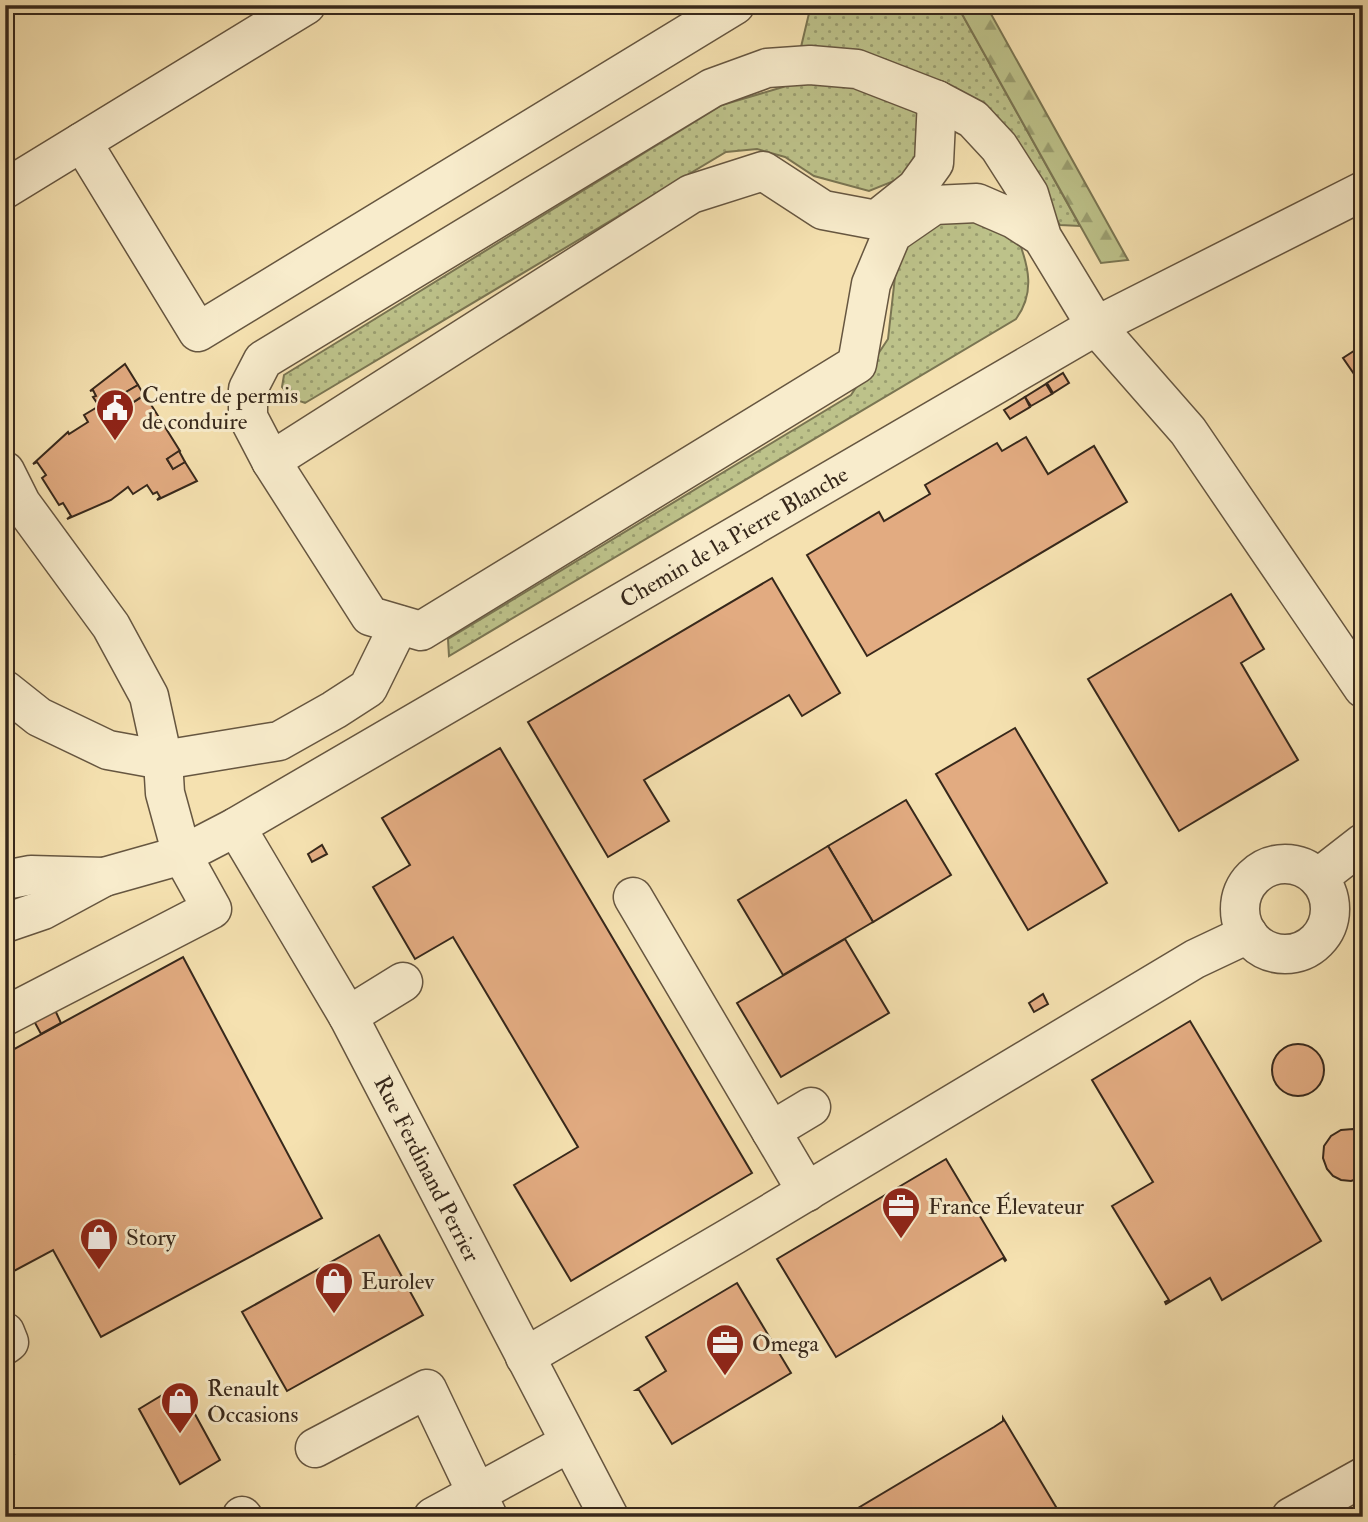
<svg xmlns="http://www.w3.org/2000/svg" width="1368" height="1522" font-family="'IM FELL Double Pica',serif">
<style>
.grass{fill:url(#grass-dots);stroke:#7a7552;stroke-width:2}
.forest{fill:url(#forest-firs);stroke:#7a7552;stroke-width:2}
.building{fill:#e2ab81;stroke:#37281b;stroke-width:2}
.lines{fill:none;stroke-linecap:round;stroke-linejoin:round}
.minor-casing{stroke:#665640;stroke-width:41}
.minor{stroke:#f8eccc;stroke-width:38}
.labels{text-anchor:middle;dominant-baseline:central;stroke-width:6;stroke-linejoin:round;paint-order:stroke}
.poi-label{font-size:23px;fill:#37281b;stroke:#f8eccc;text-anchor:start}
.street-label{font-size:23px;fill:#37281b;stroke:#f8eccc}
</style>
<defs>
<pattern id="grass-dots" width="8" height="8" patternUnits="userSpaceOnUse" patternTransform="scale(1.75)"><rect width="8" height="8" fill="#bdc28a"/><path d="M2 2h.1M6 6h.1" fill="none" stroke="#9a9e70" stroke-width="1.8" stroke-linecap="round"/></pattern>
<pattern id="forest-firs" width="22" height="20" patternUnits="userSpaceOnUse" patternTransform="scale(1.75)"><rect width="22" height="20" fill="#bdc28a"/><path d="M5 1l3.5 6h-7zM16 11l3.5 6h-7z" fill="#9a9e70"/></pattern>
</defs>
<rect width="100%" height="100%" fill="#f5e1b0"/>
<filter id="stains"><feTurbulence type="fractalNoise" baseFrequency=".00286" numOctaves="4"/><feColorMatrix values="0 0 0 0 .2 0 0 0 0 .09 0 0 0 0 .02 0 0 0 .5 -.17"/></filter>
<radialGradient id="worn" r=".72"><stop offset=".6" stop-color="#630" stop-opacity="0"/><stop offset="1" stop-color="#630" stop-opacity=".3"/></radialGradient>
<g class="grass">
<polygon points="811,5 957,5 1080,226 1060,225 1003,135 949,85 884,59 801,47"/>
<polygon points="813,74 914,105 923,120 915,162 899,179 869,191 814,176 785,157 757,149 726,152 305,403 291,398 282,387 284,375 722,105 783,87"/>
<path d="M954 212 1018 239C1029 267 1035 293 1016 319L449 656 448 639 851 395 888 339 896 268 907 243Z"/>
</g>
<polygon class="forest" points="957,5 986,5 1128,260 1101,263"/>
<g class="building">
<polygon points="1363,345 1363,387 1343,358"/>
<polygon points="125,364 138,385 126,392 132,403 145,395 180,451 167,459 173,469 185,462 197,481 157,500 160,497 157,492 153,494 147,485 133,494 128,487 111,500 67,519 71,516 63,503 59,505 42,478 46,475 37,462 33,464 68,432 69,434 88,422 84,415 99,406 93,397 96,396 93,390 90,391"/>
<polygon points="1063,373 1069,383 1053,393 1047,383"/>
<polygon points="1046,384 1052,394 1031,406 1025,397"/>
<polygon points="138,385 144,395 132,403 126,392"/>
<polygon points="1025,397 1030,407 1010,419 1004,410"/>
<polygon points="1026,437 1048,474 1094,446 1127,502 867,656 807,555 879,512 884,521 930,494 925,485 997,443 1002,451"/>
<polygon points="179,451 185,462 173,469 167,459"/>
<polygon points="772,578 840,693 802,716 789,695 644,780 669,821 608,857 528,722"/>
<polygon points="1231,594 1264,649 1241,663 1298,760 1179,831 1088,679"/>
<polygon points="1015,728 1107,883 1028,930 936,774"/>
<polygon points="500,748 752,1173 571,1281 514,1185 578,1147 453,937 415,959 373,887 410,865 382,818"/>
<polygon points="906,800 951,875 873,922 828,846"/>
<polygon points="322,845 327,854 312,862 308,854"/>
<polygon points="828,846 873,922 783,975 738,900"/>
<polygon points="845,939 889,1013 781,1077 737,1003"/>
<polygon points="183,957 322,1218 101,1337 53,1250 14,1271 5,1255 5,1054"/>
<polygon points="1043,994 1048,1004 1034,1012 1029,1003"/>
<polygon points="55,1010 61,1023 41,1034 34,1021"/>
<polygon points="1190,1021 1321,1241 1222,1300 1210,1278 1166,1304 1165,1302 1169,1300 1112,1206 1153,1182 1092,1080"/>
<circle cx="1298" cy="1070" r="26"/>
<polygon points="1353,1129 1363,1133 1363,1177 1351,1181 1341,1180 1333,1176 1327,1169 1323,1158 1324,1146 1331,1136 1341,1130"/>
<polygon points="946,1159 1006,1260 1005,1261 1003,1258 836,1357 777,1259"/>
<polygon points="379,1235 423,1315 287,1391 242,1312"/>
<polygon points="737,1283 791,1373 672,1444 639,1390 636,1390 666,1371 646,1337"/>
<polygon points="179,1385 220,1460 180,1484 139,1409"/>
<polygon points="1003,1418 1062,1517 843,1517 994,1427 1003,1421"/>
<polygon points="6,1431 14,1454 5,1457 5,1431"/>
</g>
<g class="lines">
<defs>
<g id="minor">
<polyline points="82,142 198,332 735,5"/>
<polyline points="5,189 306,5"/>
<polyline points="1042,237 1014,219 977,203 934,205 892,234 871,284 857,364 421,631 370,616 271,461 248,417 248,389 263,360 712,88 767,68 810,65 857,69 937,100 973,119 999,147 1029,194 1042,237 1096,326 1188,431 1363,688"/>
<polyline points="271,461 691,194 763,171 823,210 876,220 916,188 934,163 937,100"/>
<polyline points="5,471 21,503 111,626 149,696 163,760 165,793 182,855 212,909 5,1016"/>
<polyline points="5,690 39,717 108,750 163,760 279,741 334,710 368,688 399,625"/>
<polyline points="236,827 348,1016 609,1517"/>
<circle cx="1285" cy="909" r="45"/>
<polyline points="1318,878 1363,843"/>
<polyline points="5,880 31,875 104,877 182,855 236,827 1096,326 1363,191"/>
<polyline points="633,897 807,1192"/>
<polyline points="5,923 43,910 104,877"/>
<polyline points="348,1016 403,982"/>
<polyline points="771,1131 811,1107"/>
<polyline points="5,1332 9,1342 5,1345"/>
<polyline points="525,1357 734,1235 1195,959 1248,934"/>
<polyline points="315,1448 427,1389 488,1517"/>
<polyline points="242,1516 243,1517"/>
<polyline points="433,1517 569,1443"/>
<polyline points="1291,1517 1363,1477"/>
</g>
</defs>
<use href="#minor" class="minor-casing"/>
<use href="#minor" class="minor"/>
</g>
<defs>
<symbol id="civic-pin" viewBox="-11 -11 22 30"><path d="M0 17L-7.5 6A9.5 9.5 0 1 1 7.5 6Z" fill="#8f2418" stroke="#f8eccc"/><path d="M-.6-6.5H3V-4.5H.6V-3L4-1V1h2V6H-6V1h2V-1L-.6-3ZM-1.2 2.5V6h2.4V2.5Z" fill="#fff"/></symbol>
<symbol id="office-pin" viewBox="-11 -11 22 30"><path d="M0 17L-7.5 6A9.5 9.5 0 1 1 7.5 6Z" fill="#8f2418" stroke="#f8eccc"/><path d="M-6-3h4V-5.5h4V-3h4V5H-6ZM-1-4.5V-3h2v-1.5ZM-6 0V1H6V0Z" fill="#fff"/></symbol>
<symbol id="shop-pin" viewBox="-11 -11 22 30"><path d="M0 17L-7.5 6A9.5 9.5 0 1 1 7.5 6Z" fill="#8f2418" stroke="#f8eccc"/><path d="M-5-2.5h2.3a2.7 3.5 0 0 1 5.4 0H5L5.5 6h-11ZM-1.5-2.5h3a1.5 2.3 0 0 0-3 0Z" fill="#fff"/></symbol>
</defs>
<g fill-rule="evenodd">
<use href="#civic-pin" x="93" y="386" width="44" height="60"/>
<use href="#office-pin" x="879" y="1184" width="44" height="60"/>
<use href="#shop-pin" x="77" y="1215" width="44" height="60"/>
<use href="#shop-pin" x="312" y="1259" width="44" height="60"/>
<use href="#office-pin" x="703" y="1321" width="44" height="60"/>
<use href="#shop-pin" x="158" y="1379" width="44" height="60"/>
</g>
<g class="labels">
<g class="poi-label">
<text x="142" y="395">Centre de permis<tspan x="142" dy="26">de conduire</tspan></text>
<text x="928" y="1206">France Élevateur</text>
<text x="126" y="1237">Story</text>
<text x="361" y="1281">Eurolev</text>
<text x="752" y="1343">Omega</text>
<text x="207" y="1388">Renault<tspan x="207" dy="26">Occasions</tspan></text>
</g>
<g class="street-label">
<text transform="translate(734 537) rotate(-30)">Chemin de la Pierre Blanche</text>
<text transform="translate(427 1169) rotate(63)">Rue Ferdinand Perrier</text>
</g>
</g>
<rect width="1368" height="1522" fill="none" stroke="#f5e1b0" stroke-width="28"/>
<rect x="7" y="7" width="1354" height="1508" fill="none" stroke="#37281b" stroke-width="3.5"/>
<rect x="14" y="14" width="1340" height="1494" fill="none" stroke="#37281b" stroke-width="2"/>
<rect width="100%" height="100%" filter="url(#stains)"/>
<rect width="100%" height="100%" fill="url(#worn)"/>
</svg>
